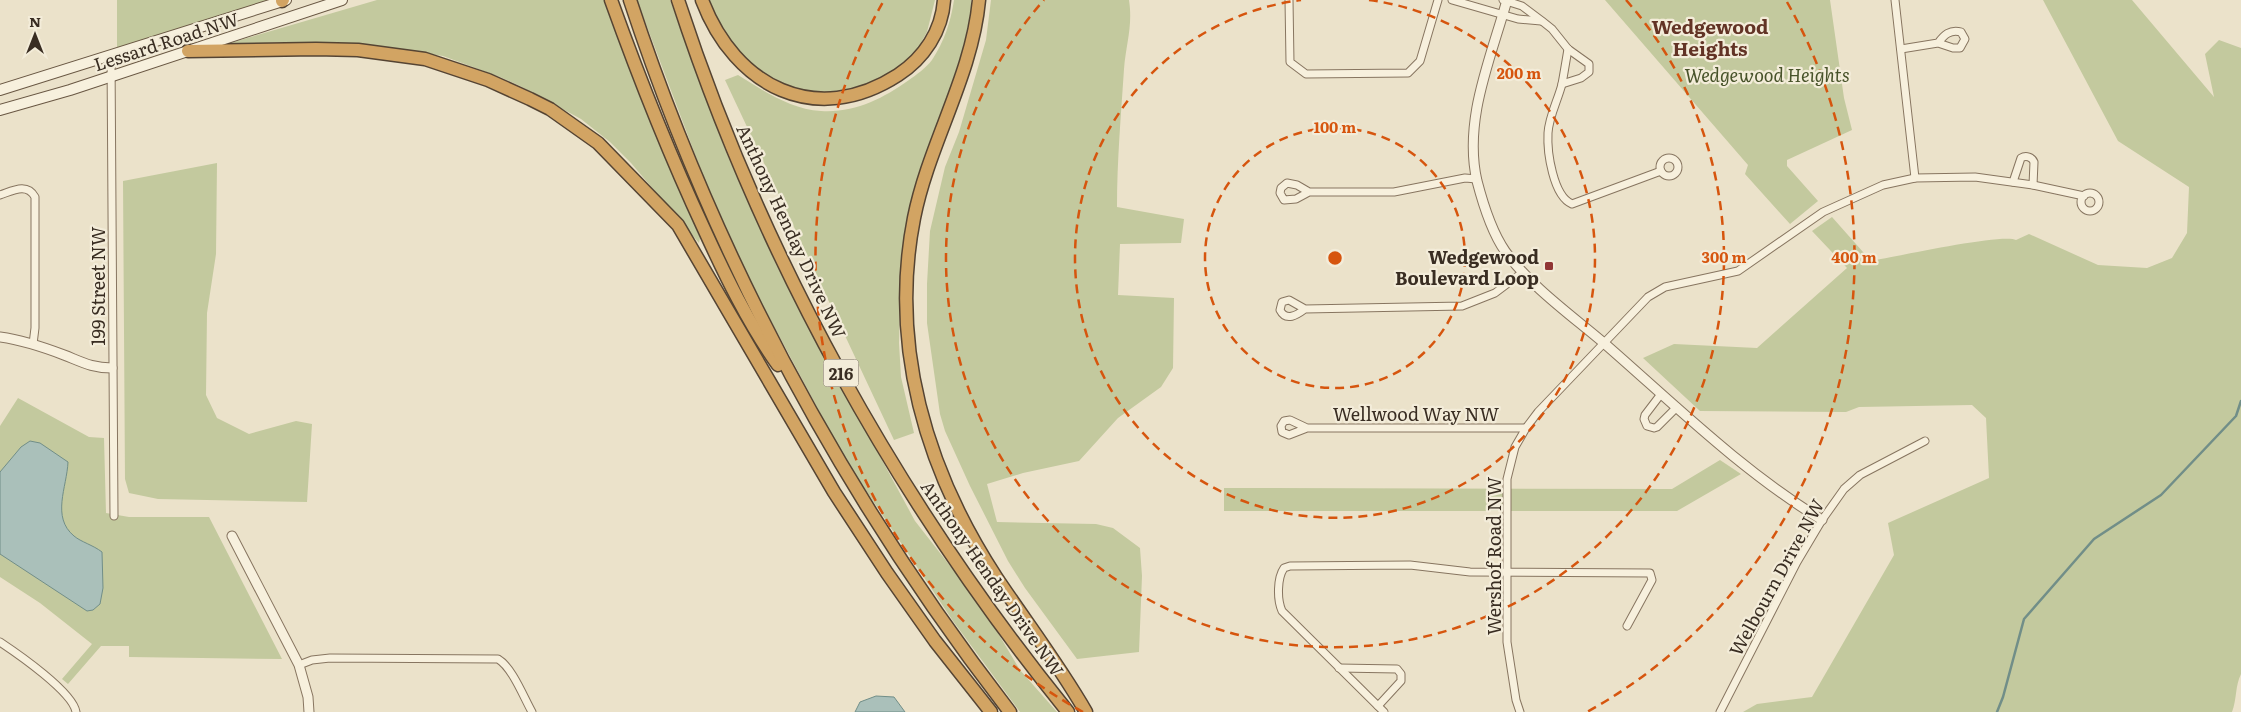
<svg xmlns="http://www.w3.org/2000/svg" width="2241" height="712" font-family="Literata,serif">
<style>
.green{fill:#c3c99e}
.water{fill:#aac0ba;stroke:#718e88}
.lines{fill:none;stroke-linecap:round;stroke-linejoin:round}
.stream{stroke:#718e88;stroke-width:2.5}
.minor-casing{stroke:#877560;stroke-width:9}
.tertiary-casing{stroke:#877560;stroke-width:11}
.secondary-casing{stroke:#695743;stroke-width:12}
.motorway-casing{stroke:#543;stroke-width:15}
.minor{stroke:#f7f0dd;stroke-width:7}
.tertiary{stroke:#f7f0dd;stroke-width:9}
.secondary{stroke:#f7f0dd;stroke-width:10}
.motorway{stroke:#d2a463;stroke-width:12}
.ring{fill:none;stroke:#d6550e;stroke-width:2.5;stroke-dasharray:9 6}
.poi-dot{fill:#913635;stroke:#f3ecd9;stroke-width:2}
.labels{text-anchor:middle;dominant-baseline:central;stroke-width:4.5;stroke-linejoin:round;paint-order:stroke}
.shield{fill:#f3ecd9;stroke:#716659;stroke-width:1}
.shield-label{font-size:16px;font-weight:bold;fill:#392d22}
.street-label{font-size:18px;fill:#392d22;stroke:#f3ecd9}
.park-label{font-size:18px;font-style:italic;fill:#48532a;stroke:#f3ecd9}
.poi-label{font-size:18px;font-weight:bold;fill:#392d22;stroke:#f3ecd9;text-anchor:end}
.neighbourhood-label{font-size:19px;font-weight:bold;fill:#623325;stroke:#f3ecd9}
.centre{fill:#d6550e;stroke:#f3ecd9;stroke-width:2.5}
.ring-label{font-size:15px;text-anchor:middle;font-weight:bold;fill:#d6550e;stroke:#f3ecd9;stroke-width:4.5;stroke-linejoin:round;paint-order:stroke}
</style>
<rect width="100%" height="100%" fill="#ebe2ca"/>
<g class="green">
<polygon points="117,0 268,0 117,50"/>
<polygon points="377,0 604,0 700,238 699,243 631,163 610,142 581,119 520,86 500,77 443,56 393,48 282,42 235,45 230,43"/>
<polygon points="637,0 670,0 726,152 756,220 777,266 915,521 983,608 1020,670 1057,712 1020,712 953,621 843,456 752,285 705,181"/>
<polygon points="708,0 935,0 927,32 913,57 904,66 858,90 826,93 790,89 750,68 717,21"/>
<path d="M954 0H971V11L963 49 939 121 907 227 901 264 899 343 901 377 914 433 894 440 725 80 738 75C764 91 790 109 821 111 855 113 882 99 909 80 916 75 926 68 932 60 944 42 951 21 954 0Z"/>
<path d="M991 0H1129C1133 26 1126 44 1124 69 1121 115 1117 161 1117 207L1184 219 1181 243 1120 244 1118 295 1174 298 1173 368 1161 387 1118 418 1079 461 1023 473 987 484 997 522 1096 524 1113 528 1140 548 1142 576 1139 652 1077 659 1025 588 1008 561 970 486 945 431 940 414 927 323V284L930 231 945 167 959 132 986 40Z"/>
<polygon points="1605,0 1830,0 1844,98 1852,130 1787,160 1787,166 1818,201 1790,224 1745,174 1748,165"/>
<path d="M2043 0H2132L2214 97 2205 54 2219 40 2241 48V674C2235 686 2237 699 2232 712H1743L1757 704 1812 697 1894 555 1888 523 1989 478 1986 418 1972 405 1859 407 1846 412 1700 411 1643 358 1674 344 1757 348 1847 268 1812 231 1832 217 1871 261C1894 257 2003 233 2016 240L2029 234 2098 265 2147 268 2172 258 2187 233 2189 187 2118 141Z"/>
<polygon points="217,163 216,254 207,313 206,395 217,418 249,434 296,421 312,424 307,502 158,499 129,493 125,479 123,181"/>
<polygon points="18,398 89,437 104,438 106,513 129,517 209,517 282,659 129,657 129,646 101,646 68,684 62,679 92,644 40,603 0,577 0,426"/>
<polygon points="1720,460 1741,474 1677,511 1224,511 1224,488 1672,489"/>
</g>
<g class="water">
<path d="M30 441 40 443 68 462C67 487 51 517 74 536 81 542 93 545 102 552L103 588 100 604 93 610 87 611 0 554V472L21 447Z"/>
<polygon points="876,696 894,697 905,712 855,712 860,702"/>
</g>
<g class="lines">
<polyline class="stream" points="1997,712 2003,697 2024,619 2094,539 2161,495 2236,416 2241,401"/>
<defs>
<g id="minor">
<polyline points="1289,0 1290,62 1306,74 1408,73 1420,61 1438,0"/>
<polyline points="1452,0 1518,19 1541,21"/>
<polyline points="1503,0 1522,6 1542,21 1552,29 1568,49 1589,64 1589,72 1581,78 1562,84"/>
<polyline points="1895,0 1915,178"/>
<path d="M1568 49C1566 61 1564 73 1562 84 1558 100 1549 116 1548 133 1547 152 1553 196 1572 204L1661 171"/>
<path d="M1901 49 1938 43 1953 48H1960L1965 39 1961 32C1950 29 1944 35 1938 43"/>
<polyline points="111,56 114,516"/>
<circle cx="1669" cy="167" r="9"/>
<path d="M2013 182 2021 158C2026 155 2032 157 2034 162L2033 185"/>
<polyline points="1309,192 1296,199 1284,200 1280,193 1281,188 1287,183 1297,185 1309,192 1394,192 1465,178 1477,179"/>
<circle cx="2090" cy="202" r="9"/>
<path d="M0 195C12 191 27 182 35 197V328L33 344"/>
<path d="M1305 309C1297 315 1286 322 1280 310L1282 302 1289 300 1305 309 1462 306 1495 293 1523 272"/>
<polyline points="1661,394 1645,415 1644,419 1647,426 1654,428 1657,427 1677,407"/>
<polyline points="1307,428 1289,435 1282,432 1281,426 1284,421 1290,420 1307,428 1526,428"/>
<path d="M0 642C18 654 73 692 76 712"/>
<path d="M299 665 312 660 330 658 498 659C512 667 524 698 532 712"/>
<polyline points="1339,668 1397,669 1401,674 1401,681 1378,706"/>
<path d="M1384 712 1282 611C1277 600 1277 578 1284 568L1290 566 1410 565 1470 572 1650 573 1652 580 1627 626"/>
<polyline points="1520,712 1516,700 1507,642 1507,479 1515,447 1526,428 1538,412 1648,297 1665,287 1738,271 1823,212 1883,185 1915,178 1975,177 2033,185 2084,196"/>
<polyline points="1720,712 1797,562 1822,520 1844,489 1860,475 1925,441"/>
</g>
<g id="tertiary">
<path d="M1507 0C1491 58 1463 120 1477 181 1483 204 1491 231 1505 251 1531 287 1571 315 1605 344 1675 405 1742 471 1822 520"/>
<path d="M0 337C22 340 43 347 64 355 82 362 92 368 112 368"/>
<polyline points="232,536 299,665 308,697 309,712"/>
</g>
<g id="secondary">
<polyline points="0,90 286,0"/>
<polyline points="0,110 70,90 342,0"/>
</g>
<g id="motorway">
<path d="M611 0C639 78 669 154 704 229 725 275 748 323 778 365"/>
<path d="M630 0C715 258 844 497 1010 712"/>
<path d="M678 0C762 258 898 502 1068 712"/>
<path d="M702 0C735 87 816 128 898 75 924 58 942 31 944 0"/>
<path d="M979 0C972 76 929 143 914 218 889 345 926 470 996 577 1026 622 1059 665 1086 712"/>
<polyline points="282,1 283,0"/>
<polyline points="188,51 316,49 358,50 425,59 488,80 530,99 550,109 598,143 678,225 834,492 887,573 935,641 991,712"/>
</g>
</defs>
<use href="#minor" class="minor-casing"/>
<use href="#tertiary" class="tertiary-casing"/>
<use href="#secondary" class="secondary-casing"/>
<use href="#motorway" class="motorway-casing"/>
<use href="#minor" class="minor"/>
<use href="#tertiary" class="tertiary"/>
<use href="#secondary" class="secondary"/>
<use href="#motorway" class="motorway"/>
</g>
<g class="ring">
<circle cx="1335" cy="258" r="130"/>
<path d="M1369 0A260 260 0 1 1 1301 0"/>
<path d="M1626 0A389 389 0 1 1 1044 0"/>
<path d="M1083 712A519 519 0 0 1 883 2M1787 2A519 519 0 0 1 1587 712"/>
</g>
<rect class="poi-dot" x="1544" y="261" width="10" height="10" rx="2.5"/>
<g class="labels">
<rect class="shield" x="823.5" y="359.5" width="35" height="27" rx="4"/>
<g class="shield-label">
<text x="841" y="373">216</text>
</g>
<g class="street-label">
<text transform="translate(166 41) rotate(-18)">Lessard Road NW</text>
<text transform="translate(792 231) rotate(65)">Anthony Henday Drive NW</text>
<text transform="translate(97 286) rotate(-90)">199 Street NW</text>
<text x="1416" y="413">Wellwood Way NW</text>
<text transform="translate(1493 556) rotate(-90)">Wershof Road NW</text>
<text transform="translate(1776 577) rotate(-61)">Welbourn Drive NW</text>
<text transform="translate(993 578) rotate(55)">Anthony Henday Drive NW</text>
</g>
<g class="park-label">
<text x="1767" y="74">Wedgewood Heights</text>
</g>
<g class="poi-label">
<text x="1539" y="256">Wedgewood<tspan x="1539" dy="21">Boulevard Loop</tspan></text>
</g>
<g class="neighbourhood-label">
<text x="1710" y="26">Wedgewood<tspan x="1710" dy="22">Heights</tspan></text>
</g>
</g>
<circle cx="1335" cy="258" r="8" class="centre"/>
<g class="ring-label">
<text x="1519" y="79">200 m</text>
<text x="1335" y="133">100 m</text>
<text x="1724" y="263">300 m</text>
<text x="1854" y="263">400 m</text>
</g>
<g transform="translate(35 35)" stroke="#f3ecd9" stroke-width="4" paint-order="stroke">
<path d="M0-4L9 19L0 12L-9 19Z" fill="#392d22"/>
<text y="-8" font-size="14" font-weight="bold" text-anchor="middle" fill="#392d22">N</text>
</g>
</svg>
